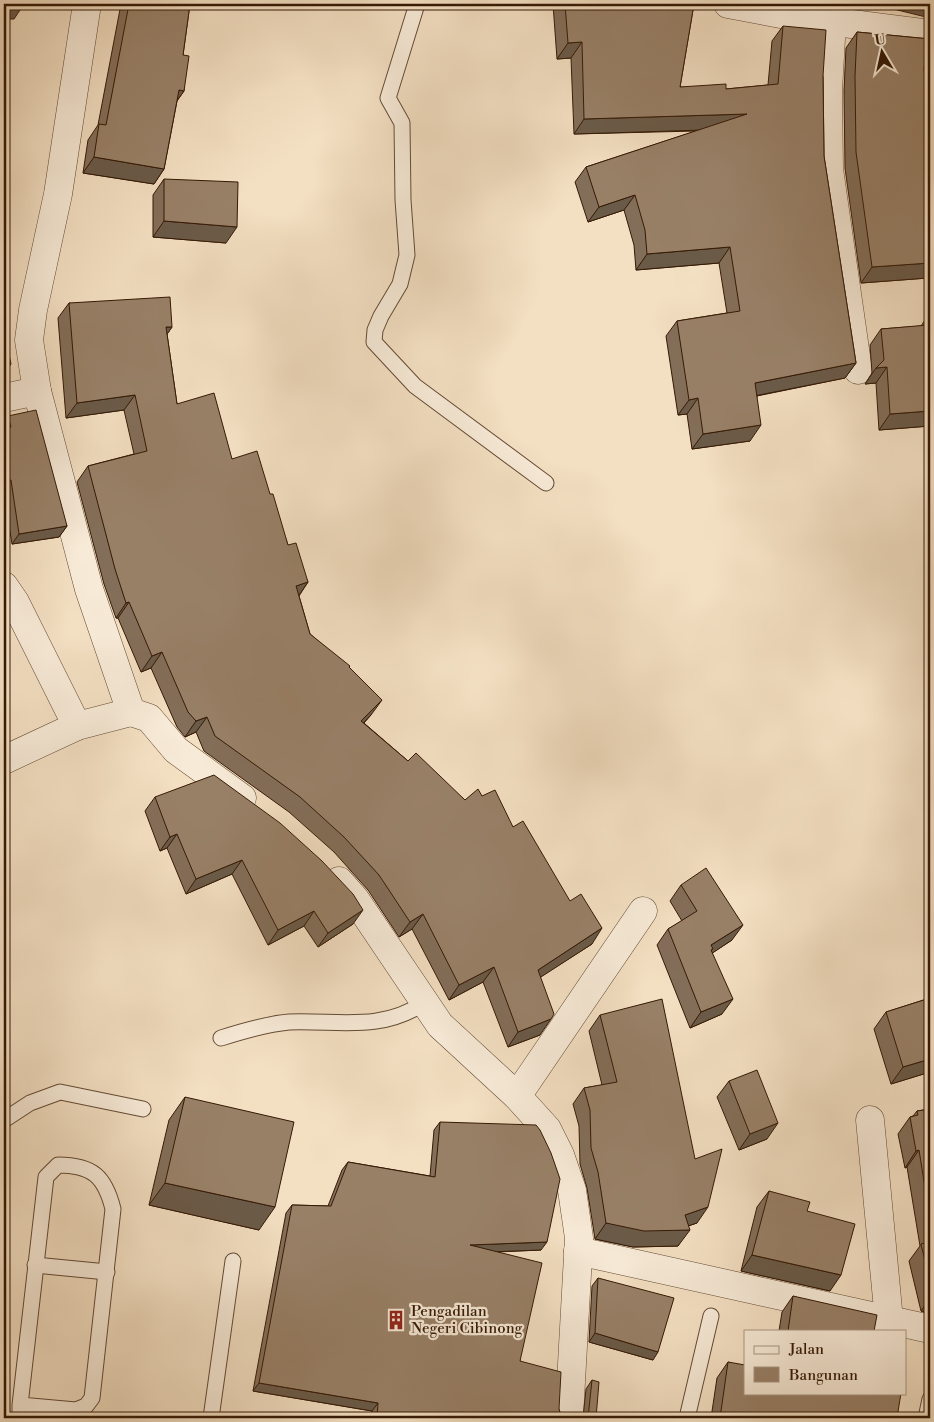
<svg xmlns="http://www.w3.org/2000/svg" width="934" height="1422" font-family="'Libre Bodoni',serif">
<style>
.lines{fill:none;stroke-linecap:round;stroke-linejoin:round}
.service-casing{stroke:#644a34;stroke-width:17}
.minor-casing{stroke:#644a34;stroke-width:29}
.service{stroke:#f7ead7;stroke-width:15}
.minor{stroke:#f7ead7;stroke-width:28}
.wall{fill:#836e59;stroke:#351905}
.shaded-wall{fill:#6a5a48;stroke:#351905}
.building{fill:#988067;stroke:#351905}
.labels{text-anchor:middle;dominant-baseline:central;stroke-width:4.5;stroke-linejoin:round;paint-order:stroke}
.poi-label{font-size:15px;fill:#351905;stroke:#f7ead7;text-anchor:start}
</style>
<rect width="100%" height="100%" fill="#f3dfc2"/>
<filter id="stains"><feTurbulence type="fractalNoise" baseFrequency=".004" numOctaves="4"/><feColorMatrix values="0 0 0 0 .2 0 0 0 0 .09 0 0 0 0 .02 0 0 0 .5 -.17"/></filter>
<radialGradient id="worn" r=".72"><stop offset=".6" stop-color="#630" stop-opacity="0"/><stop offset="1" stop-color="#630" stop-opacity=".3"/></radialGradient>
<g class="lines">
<defs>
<g id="service">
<polyline points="417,4 388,98 402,123 403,200 407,255 400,284 381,316 375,330 374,342 415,386 546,483"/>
<path d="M221 1038C243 1031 266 1024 289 1022 339 1020 380 1032 424 1003"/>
<polyline points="4,1120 30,1103 60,1092 143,1109"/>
<polyline points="35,1265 107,1272"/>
<path d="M20 1418V1405L46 1177 58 1165C93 1165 105 1177 113 1209L92 1398 86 1406 76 1410 20 1405"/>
<polyline points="211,1418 233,1261"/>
<polyline points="687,1418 711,1316"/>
<polyline points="926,1418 930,1399"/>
</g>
<g id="minor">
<polyline points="87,4 58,194 33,310 29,340 37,391 89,589 131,712 149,718 176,750 242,798"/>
<polyline points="728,4 797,17 930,34"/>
<polyline points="832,21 828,91 829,169 858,370"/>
<polyline points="4,398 37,391"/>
<polyline points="4,586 15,602 77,726"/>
<polyline points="4,760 77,726 131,712"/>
<polyline points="339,881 355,899 440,1025 517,1096 547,1129 560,1155 572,1190 579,1238 569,1418"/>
<polyline points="517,1096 643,911"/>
<polyline points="870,1120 889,1320"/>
<polyline points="578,1251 930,1329"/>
</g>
</defs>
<use href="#service" class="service-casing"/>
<use href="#minor" class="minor-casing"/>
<use href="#service" class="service"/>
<use href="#minor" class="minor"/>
</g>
<g class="wall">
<polygon points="121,4 190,4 183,55 184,91 177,101 164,169 154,184 83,173 88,140 98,125"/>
<polygon points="553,4 694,4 680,87 726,89 768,85 772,41 783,26 823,76 824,156 856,363 845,378 757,396 750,441 692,449 687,414 678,415 666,336 677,321 727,313 719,263 636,270 634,245 624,210 588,222 575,182 586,167 696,131 574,134 571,58 557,59"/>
<polygon points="857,32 930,39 930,81 925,81 928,278 861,283 845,168 844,91 846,48"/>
<polygon points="164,179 226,243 153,237 153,195"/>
<polygon points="69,303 172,327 167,334 177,404 232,459 270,494 288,545 308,582 299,596 310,634 349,667 371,715 364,723 408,761 465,800 482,796 513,827 592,944 540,977 540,1035 508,1047 483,982 449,1000 412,929 399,937 368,890 334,852 289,812 204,751 196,732 185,737 177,727 151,668 141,672 118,618 116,618 104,584 77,482 88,466 134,454 124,410 66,418 58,318"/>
<polygon points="927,317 930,317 930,426 879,430 876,383 865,384 872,373 870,345 881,329 921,326"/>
<polygon points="8,416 67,526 59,537 12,544 4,495 4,423"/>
<polygon points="155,797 353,924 318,947 304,926 268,945 232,874 186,894 167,848 160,851 145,811"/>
<polygon points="681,885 732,940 712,953 722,1014 690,1028 657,945 668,929 682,921 670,901"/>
<polygon points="930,998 930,1072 891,1084 874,1029 886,1012"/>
<polygon points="600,1015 697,1223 688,1226 678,1246 633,1247 595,1239 587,1188 580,1164 579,1126 573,1104 584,1088 602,1085 589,1031"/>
<polygon points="729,1081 767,1139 739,1150 717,1097"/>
<polygon points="185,1097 259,1230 149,1205 169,1120"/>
<polygon points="930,1109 930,1314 921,1311 909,1261 920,1246 907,1167 905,1168 898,1134 910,1117 913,1116 917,1111"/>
<polygon points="440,1122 541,1250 497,1252 520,1361 559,1409 561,1416 562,1418 371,1418 372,1411 253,1391 286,1213 292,1205 328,1206 342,1170 348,1162 430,1176 434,1130"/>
<polygon points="769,1191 807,1211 830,1291 741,1271 757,1207"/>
<polygon points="598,1278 653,1360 589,1342 592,1286"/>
<polygon points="793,1296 874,1331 779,1331 782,1312"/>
<polygon points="728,1362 897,1418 711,1418 717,1378"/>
<polygon points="592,1380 596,1418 583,1418 586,1389"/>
</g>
<g class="shaded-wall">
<polygon points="4,4 24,4 14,19 4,19"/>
<polygon points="873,4 930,4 930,18"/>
<polygon points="582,42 571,58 557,59 568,43"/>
<polygon points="930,66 930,81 913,83 924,67"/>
<polygon points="179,90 184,91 173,106"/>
<polygon points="747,114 736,129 574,134 584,119"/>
<polygon points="94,157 164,169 154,184 83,173"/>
<polygon points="635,195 624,210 588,222 599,207"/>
<polygon points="164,221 237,227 226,243 153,237"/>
<polygon points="730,247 719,263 636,270 647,254"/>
<polygon points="930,263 930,274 928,278 861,283 872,267"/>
<polygon points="166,327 172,327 161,343"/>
<polygon points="856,363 845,378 744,398 755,383"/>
<polygon points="11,364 4,374 4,365"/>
<polygon points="887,367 876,383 865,384 876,368"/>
<polygon points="135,395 124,410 66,418 77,403"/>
<polygon points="698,398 687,414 678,415 689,400"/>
<polygon points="930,411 930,426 879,430 890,414"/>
<polygon points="761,425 750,441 692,449 703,434"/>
<polygon points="11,480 4,489 4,481"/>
<polygon points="67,526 59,537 12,544 19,534"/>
<polygon points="308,582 297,598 296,586"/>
<polygon points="129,602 118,618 116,618 126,603"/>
<polygon points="162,652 151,668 141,672 152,656"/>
<polygon points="382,700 371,715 351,736 361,721"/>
<polygon points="207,717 196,732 185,737 196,721"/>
<polygon points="177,834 167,848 160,851 170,837"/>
<polygon points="242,860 232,874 186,894 196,879"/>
<polygon points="363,910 353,924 318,947 328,933"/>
<polygon points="314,911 304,926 268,945 278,930"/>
<polygon points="423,914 412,929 399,937 410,922"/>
<polygon points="743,925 732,940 708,956 711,945"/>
<polygon points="602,928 592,944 527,986 538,970"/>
<polygon points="494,967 483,982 449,1000 459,985"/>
<polygon points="733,999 722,1014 690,1028 701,1012"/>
<polygon points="551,1019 540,1035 508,1047 518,1032"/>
<polygon points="930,1059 930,1072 891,1084 903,1067"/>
<polygon points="778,1123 767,1139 739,1150 750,1134"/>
<polygon points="919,1150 907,1167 905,1168 916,1151"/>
<polygon points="165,1183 275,1207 259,1230 149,1205"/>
<polygon points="708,1207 697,1223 676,1230 690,1230 678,1246 633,1247 595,1239 606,1223 685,1215"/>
<polygon points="547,1242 541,1250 464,1253 470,1245"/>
<polygon points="752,1255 841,1275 830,1291 741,1271"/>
<polygon points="930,1298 930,1314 921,1311"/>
<polygon points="595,1333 658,1352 653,1360 589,1342"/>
<polygon points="259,1383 378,1403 372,1411 253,1391"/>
</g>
<g class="building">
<polygon points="129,4 190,4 183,55 189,56 184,91 179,90 164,169 94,157 99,124 106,125"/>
<polygon points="565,4 694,4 680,87 726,84 726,89 778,84 783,26 826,30 823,76 824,156 856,363 755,383 761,425 703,434 698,398 689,400 677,321 740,311 730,247 647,254 645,230 635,195 599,207 586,167 747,114 584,119 582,42 568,43"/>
<polygon points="857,32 930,39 930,66 924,67 930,150 930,263 872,267 856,152 855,76"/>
<polygon points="164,179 238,182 237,227 164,221"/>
<polygon points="170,297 172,327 166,327 177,404 214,393 232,459 257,451 270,494 273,494 288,545 296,543 308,582 296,586 310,634 350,666 349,667 382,700 361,721 408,761 416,753 465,800 478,789 482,796 495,790 513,827 523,821 570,901 581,894 602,928 538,970 554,1014 551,1019 518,1032 494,967 459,985 423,914 410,922 379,875 344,837 300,797 215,736 207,717 196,721 188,712 162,652 152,656 129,602 126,603 115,569 88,466 147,451 135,395 77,403 69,303"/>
<polygon points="927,317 930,317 930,411 890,414 887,367 876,368 884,360 881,329 928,325"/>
<polygon points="4,332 11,364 4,365"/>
<polygon points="36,410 67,526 19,534 11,480 4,481 4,429 11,427 8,416"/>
<polygon points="214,775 280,823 322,861 353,894 363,910 328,933 314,911 278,930 242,860 196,879 177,834 170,837 155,797"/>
<polygon points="706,868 743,925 711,945 713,949 711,950 733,999 701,1012 668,929 697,911 681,885"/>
<polygon points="930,998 930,1059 903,1067 886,1012"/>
<polygon points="662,999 695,1159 722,1149 708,1207 685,1215 690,1230 644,1231 606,1223 598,1172 591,1148 590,1110 584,1088 617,1082 600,1015"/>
<polygon points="757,1070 778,1123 750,1134 729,1081"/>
<polygon points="185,1097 294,1122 275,1207 165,1183"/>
<polygon points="930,1109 930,1219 919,1150 916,1151 910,1117 918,1115 917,1111"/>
<polygon points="440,1122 536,1125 540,1130 551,1153 560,1179 547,1242 470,1245 542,1263 520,1361 561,1372 559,1409 561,1416 562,1418 443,1418 434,1417 433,1418 377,1418 378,1403 259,1383 292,1205 331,1206 348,1162 435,1177"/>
<polygon points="769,1191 810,1202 807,1211 855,1224 841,1275 752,1255"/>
<polygon points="930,1242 930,1282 921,1244"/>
<polygon points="598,1278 674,1298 658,1352 595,1333"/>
<polygon points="793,1296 877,1315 874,1331 788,1331"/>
<polygon points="728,1362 745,1365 745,1393 901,1393 897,1418 720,1418"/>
<polygon points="592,1380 599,1382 596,1418 588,1418"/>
</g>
<defs>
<symbol id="building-bare" viewBox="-9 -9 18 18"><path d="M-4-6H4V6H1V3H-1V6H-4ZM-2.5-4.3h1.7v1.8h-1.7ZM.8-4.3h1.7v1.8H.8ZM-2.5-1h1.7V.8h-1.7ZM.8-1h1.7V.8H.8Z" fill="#8f2418" stroke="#f7ead7" stroke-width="2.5" paint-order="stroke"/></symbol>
</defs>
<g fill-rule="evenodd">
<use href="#building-bare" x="382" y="1306" width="28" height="28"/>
</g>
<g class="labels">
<g class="poi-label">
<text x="411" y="1311">Pengadilan<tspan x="411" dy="17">Negeri Cibinong</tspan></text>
</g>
</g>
<rect width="934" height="1422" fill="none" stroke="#f3dfc2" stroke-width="20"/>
<rect x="5" y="5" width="924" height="1412" fill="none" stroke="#351905" stroke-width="2.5"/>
<rect x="10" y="10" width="914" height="1402" fill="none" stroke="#351905"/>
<rect x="744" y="1330" width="162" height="65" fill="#f7ead7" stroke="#a99683"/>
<rect x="754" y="1346" width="25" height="8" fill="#f7ead7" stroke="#a99683"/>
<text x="789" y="1354" font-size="15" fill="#351905">Jalan</text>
<rect x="754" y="1367" width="25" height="15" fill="#988067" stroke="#a99683"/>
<text x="789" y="1380" font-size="15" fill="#351905">Bangunan</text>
<g transform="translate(882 52) rotate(351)" stroke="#f7ead7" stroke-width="4" paint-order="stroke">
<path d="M0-4L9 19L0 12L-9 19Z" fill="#351905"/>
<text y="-8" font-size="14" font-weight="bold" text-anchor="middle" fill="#351905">U</text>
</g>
<rect width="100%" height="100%" filter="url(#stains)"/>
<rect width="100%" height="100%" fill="url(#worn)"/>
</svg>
